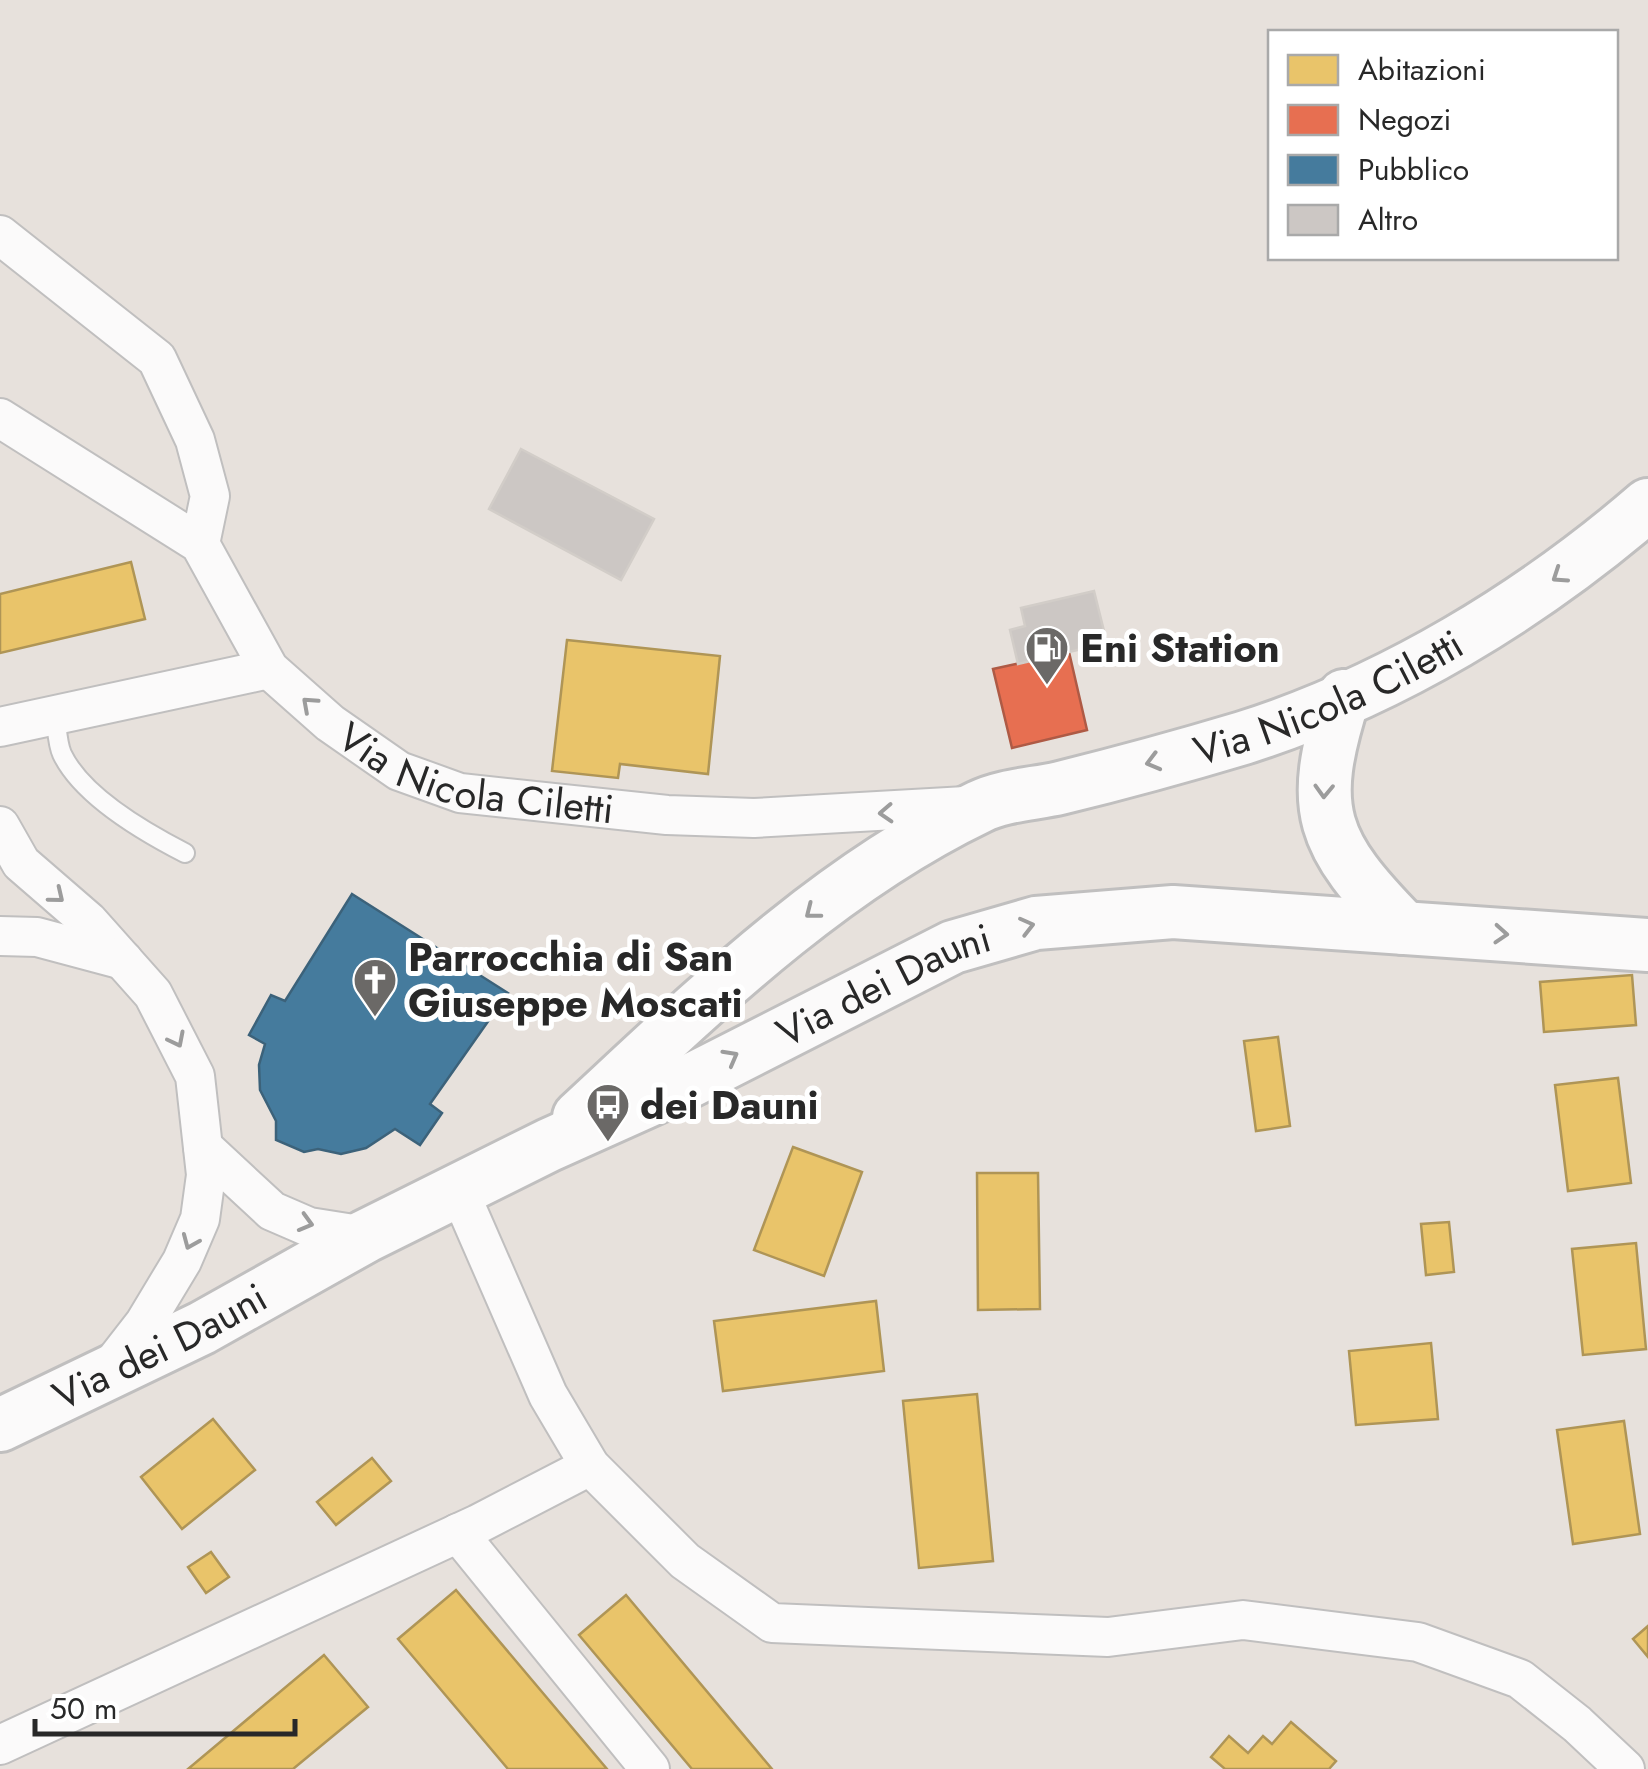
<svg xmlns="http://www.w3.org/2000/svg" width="1648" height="1769" font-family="Jost,sans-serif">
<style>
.homes{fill:#e9c46a;stroke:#af9556;stroke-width:2.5}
.shops{fill:#e76f51;stroke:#ae5a45;stroke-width:2.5}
.public{fill:#457b9d;stroke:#3c627a;stroke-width:2.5}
.building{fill:#ccc7c4;stroke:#d2cdc8;stroke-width:2.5}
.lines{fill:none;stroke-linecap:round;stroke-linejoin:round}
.lane-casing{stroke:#c0bfbf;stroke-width:22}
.street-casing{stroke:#c0bfbf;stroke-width:42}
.secondary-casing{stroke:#c0bfbf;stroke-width:58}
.lane{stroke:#fbfafa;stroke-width:18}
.street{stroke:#fbfafa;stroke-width:38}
.secondary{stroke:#fbfafa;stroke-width:52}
.oneway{stroke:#9c9c9c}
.labels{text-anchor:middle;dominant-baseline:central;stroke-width:10;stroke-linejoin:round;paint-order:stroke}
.poi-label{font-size:40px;font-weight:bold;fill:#282828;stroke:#fff;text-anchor:start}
.street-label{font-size:40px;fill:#282828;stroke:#fff}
</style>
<rect width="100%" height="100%" fill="#e7e1dc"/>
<g class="homes">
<polygon points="131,562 145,619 0,653 0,594"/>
<polygon points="567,640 720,656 708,774 620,764 618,778 552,771"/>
<polygon points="1632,975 1636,1025 1544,1032 1540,982"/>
<polygon points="1278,1037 1290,1126 1256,1131 1244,1041"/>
<polygon points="1618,1078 1631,1183 1568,1191 1555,1085"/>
<polygon points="793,1147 862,1172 824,1276 754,1250"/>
<polygon points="977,1173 1038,1173 1040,1309 978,1310"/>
<polygon points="1449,1222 1454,1272 1426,1275 1421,1224"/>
<polygon points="1636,1243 1646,1349 1583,1355 1572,1249"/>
<polygon points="876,1301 884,1371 723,1391 714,1321"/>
<polygon points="1431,1343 1438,1419 1356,1425 1349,1351"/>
<polygon points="977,1394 993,1561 919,1568 903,1401"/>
<polygon points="213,1419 255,1470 182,1529 141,1477"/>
<polygon points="1624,1421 1640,1534 1573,1544 1557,1430"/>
<polygon points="372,1458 391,1481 336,1525 317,1502"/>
<polygon points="211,1552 229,1577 206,1593 188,1567"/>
<polygon points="456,1590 607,1769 508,1769 398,1639"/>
<polygon points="626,1595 772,1769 692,1769 579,1635"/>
<polygon points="1648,1626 1648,1657 1633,1639"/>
<polygon points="324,1655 368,1707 293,1769 188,1769"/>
<polygon points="1291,1722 1336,1761 1329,1769 1225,1769 1211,1757 1229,1736 1248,1753 1263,1736 1272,1744"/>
</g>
<polygon class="shops" points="1069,652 1087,730 1012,748 993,669"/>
<polygon class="public" points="352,894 508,993 430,1104 442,1113 420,1145 395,1129 366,1148 341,1154 318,1149 304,1152 276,1140 276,1121 260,1090 259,1065 265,1044 249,1035 271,995 285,1001"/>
<g class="building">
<polygon points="521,449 654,519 621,580 489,509"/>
<polygon points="1094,591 1107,643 1018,664 1010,630 1025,626 1021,608"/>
</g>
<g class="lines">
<defs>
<path id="lane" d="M55 714C57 726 57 743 62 754 82 796 146 833 185 853"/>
<g id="street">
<polyline points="0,235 157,359 195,440 210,496 200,544"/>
<path id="s1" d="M0 418 200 544 269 669 330 723 399 771 460 793 667 815 754 818 966 806"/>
<polyline points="0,727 269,669"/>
<polyline points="0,826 21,863 88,921 153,994 195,1076 206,1175 200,1219 182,1261 144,1324 109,1369"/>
<polyline points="0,936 37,937 123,960"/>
<polyline points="203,1147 272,1211 309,1227 366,1236"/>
<polyline points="459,1191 548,1395 590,1466 685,1561 772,1623 1108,1637 1243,1620 1418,1642 1520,1679 1577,1724 1625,1769"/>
<polyline points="458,1533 650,1769"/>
<polyline points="0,1745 478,1524 590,1466"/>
</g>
<g id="secondary">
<path d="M1344 696C1307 811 1321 843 1404 928"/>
<path id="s2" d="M579 1117C702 1003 827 880 979 807 1003 795 1034 794 1060 788 1121 773 1183 756 1243 738 1391 691 1531 606 1648 505"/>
<path id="s3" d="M0 1425 202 1328 366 1236 549 1145 676 1088 953 947 1036 923 1173 912 1648 945"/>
</g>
</defs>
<use href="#lane" class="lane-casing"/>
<use href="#street" class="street-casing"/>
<use href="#secondary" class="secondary-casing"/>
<use href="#lane" class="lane"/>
<use href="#street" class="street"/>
<use href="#secondary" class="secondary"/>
</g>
<defs><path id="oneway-chevron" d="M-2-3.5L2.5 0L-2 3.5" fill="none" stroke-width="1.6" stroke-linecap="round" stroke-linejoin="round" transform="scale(2.5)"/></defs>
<g class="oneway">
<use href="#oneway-chevron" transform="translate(1559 576) rotate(146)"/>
<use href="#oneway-chevron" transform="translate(309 704) rotate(-138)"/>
<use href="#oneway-chevron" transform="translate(1153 762) rotate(165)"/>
<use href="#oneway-chevron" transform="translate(1324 791) rotate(92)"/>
<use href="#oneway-chevron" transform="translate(886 813) rotate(177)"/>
<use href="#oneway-chevron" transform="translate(57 896) rotate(39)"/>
<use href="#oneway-chevron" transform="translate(812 912) rotate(142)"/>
<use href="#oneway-chevron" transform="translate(1027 926) rotate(-14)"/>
<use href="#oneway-chevron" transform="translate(1501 934) rotate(4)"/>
<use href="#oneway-chevron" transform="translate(177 1040) rotate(63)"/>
<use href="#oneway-chevron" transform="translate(731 1057) rotate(-29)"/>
<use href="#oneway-chevron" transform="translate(306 1223) rotate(16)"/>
<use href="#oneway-chevron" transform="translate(190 1242) rotate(113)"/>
</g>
<defs>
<symbol id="fuel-pin" viewBox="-11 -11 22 30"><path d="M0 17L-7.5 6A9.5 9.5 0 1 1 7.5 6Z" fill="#6b6967" stroke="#fff"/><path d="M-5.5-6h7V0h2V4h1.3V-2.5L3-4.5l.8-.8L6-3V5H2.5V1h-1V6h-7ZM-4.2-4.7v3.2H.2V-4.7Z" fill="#fff"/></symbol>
<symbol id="church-pin" viewBox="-11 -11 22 30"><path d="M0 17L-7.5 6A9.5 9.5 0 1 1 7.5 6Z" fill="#6b6967" stroke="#fff"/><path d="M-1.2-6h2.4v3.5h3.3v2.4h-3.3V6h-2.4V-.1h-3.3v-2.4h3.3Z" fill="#fff"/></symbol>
<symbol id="bus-pin" viewBox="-11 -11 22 30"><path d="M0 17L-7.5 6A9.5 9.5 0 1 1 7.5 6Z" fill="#6b6967" stroke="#fff"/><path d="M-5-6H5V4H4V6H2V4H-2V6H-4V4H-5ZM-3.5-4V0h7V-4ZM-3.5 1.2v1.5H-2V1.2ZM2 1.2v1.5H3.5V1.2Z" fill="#fff"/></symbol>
</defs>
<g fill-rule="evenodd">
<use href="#fuel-pin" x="1022" y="623" width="50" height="68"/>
<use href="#church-pin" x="350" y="955" width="50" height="68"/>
<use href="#bus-pin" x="583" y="1080" width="50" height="68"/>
</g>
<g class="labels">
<g class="poi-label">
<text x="1080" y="648">Eni Station</text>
<text x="408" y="957">Parrocchia di San<tspan x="408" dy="46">Giuseppe Moscati</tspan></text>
<text x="640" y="1105">dei Dauni</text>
</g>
<g class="street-label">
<text stroke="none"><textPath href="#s2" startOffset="875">Via Nicola Ciletti</textPath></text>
<text stroke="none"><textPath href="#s1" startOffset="620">Via Nicola Ciletti</textPath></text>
<text stroke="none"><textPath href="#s3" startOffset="988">Via dei Dauni</textPath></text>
<text stroke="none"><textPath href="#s3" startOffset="178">Via dei Dauni</textPath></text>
</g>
</g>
<rect x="1268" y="30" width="350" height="230" fill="#ffffff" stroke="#a9a9a9" stroke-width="2.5"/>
<rect x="1288" y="55" width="50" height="30" fill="#e9c46a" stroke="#a9a9a9" stroke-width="2.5"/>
<text x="1358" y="80" font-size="30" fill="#282828">Abitazioni</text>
<rect x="1288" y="105" width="50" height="30" fill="#e76f51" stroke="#a9a9a9" stroke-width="2.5"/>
<text x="1358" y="130" font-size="30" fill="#282828">Negozi</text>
<rect x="1288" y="155" width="50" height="30" fill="#457b9d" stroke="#a9a9a9" stroke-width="2.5"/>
<text x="1358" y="180" font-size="30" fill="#282828">Pubblico</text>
<rect x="1288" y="205" width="50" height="30" fill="#ccc7c4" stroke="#a9a9a9" stroke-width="2.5"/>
<text x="1358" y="230" font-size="30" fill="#282828">Altro</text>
<path d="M35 1719v15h260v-15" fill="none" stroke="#282828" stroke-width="5"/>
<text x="50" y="1719" font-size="30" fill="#282828" stroke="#ffffff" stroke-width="8" paint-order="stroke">50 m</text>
</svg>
